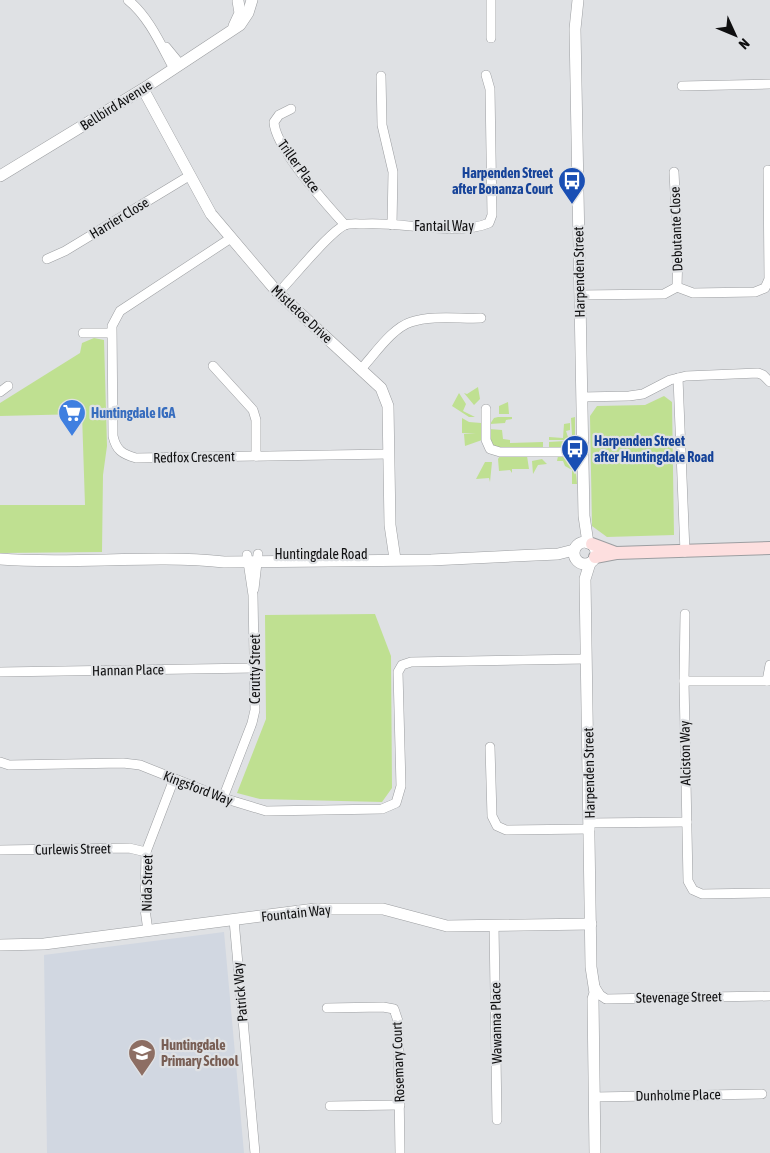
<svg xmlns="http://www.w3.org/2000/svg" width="770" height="1153" font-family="'Asap Condensed',sans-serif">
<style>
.built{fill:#d1d7e1}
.green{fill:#bfe091}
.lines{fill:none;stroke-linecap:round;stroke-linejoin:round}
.minor-casing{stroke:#9c9ea1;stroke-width:10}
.tertiary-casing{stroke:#9c9ea1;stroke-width:12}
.secondary-casing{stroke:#9c9ea1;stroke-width:14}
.minor{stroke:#fff;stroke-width:9}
.tertiary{stroke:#fff;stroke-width:11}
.secondary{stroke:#fddfdf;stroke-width:12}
.labels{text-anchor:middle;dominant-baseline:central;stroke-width:4.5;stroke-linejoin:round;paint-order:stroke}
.street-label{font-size:14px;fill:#0f0f10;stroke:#dfe1e4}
.transit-label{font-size:14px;font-weight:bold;fill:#164399;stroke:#dfe1e4;text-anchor:end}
.shop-label{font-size:14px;font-weight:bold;fill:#366cbe;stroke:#dfe1e4;text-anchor:start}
.education-label{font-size:14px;font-weight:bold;fill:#785e54;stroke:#dfe1e4;text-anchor:start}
</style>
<rect width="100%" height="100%" fill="#dfe1e4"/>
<polygon class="built" points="224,932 244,1153 47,1153 44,955"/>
<g class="green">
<polygon points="94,338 104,340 107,446 103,475 102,552 0,553 0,505 85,505 82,414 0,416 0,403 80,353 82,343"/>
<polygon points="478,387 480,399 474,405 464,393 467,394"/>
<polygon points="459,393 466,404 463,411 475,417 469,417 452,406"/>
<polygon points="664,396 672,402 674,535 607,537 592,526 590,416 597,406 645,405"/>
<polygon points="508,402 509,414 499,414 499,406"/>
<polygon points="498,417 512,417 512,419 506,420 505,423 490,424 494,418"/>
<polygon points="575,417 575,442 566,445 566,448 549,448 549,442 565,441 572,435 571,418"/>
<polygon points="462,418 469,422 481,423 482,440 465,446 464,434 476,434 462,433"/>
<polygon points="570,423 570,430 566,431 568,437 564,440 549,440 549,437 563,438 564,424"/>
<polygon points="489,429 502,430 503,439 510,440 510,443 543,442 543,448 495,447 490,442"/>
<polygon points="567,455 575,462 577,484 572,484 572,470 565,466 563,461 557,461 558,456"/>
<polygon points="500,456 527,456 529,469 512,469 512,473 510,470 499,471 498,459"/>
<polygon points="542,459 547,464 538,465 533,474 532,461"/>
<polygon points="485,462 492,462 490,482 489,478 476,479"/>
<polygon points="375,614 391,656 392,788 382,802 260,799 237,793 266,719 265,615"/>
</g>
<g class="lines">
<defs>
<g id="minor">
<path d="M128 0C149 17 161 45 174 69"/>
<polyline points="491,0 491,38"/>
<polyline points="166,47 180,64"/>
<polyline points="381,76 382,125 393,172 392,225"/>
<polyline points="682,86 770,84"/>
<path d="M291 109 279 115 274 122C275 148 326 204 345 225"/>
<polyline points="674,172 678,253 677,287"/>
<path d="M231 238 120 311 112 326 113 436C116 450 122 454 136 458L389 454"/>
<polyline points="47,259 65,251 189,176"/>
<path d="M278 293C293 278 329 232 345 225 350 223 358 224 364 224 400 221 456 237 489 223L492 215 490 89 486 75"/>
<polyline points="580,295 664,294 677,287 693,293 755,292 765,288 769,279 768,170"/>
<polyline points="83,333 111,333"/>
<polyline points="213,366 253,410 256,420 256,456"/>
<path d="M361 369C375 354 392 328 411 322 432 315 460 319 481 318"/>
<polyline points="678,378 685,552"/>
<polyline points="0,392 8,386"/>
<polyline points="582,397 629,396 643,394 670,380 686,376 758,373 763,375 770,382"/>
<polyline points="486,409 486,440 490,449 500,452 583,452"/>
<polyline points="254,589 258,554"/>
<polyline points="685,614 684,681 688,881 693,890 702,894 770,893"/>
<polyline points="0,672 255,668"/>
<polyline points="684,681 770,681"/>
<polyline points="767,681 770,665"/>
<polyline points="490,747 492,816 497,826 506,830 590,829"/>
<polyline points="0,762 9,765 123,763 140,765 223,798 266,811 382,809 396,803 401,786 398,672 402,665 411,662 586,659"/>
<polyline points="223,798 252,723 255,710 253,595 247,555"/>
<polyline points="589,823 687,822"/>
<polyline points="0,850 129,848 146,852"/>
<polyline points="234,920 255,1153"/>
<polyline points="494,925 497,1120"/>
<polyline points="148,931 145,909 146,852 174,779"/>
<polyline points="595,987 600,995 606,999 770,996"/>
<polyline points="327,1008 383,1007 394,1009 398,1021 400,1153"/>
<polyline points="594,1097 762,1094"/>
<polyline points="330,1106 400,1105"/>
</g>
<g id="tertiary">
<polyline points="578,0 575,29 584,516 588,543"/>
<polyline points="234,26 240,13 238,1"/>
<polyline points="143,89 211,214 278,293 381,388 388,406 390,525 395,559"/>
<polyline points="0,176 143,89 240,25 248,13 252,0"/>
<circle cx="585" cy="553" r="11"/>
<path d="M0 559C74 565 150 554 224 562L431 560 558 554 574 550"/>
<polyline points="590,563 585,579 591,967 595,993 593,999 595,1153"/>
<polyline points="0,945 44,944 315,909 383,909 447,926 591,924"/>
</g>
<g id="secondary">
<polyline points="592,544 616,553"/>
<polyline points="595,557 616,553 770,548"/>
</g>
</defs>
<use href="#minor" class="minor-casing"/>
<use href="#tertiary" class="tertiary-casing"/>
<use href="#secondary" class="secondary-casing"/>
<use href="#minor" class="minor"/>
<use href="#tertiary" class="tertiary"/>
<use href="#secondary" class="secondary"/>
</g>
<defs>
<symbol id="bus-pin" viewBox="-11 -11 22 30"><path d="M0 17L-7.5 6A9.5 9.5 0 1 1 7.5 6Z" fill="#1a4fb4" stroke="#dfe1e4"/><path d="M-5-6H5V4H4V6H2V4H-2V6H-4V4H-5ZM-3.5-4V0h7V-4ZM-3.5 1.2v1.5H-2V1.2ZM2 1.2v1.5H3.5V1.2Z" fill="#fff"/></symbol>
<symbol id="supermarket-pin" viewBox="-11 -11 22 30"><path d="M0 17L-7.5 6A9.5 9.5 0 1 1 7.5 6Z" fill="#3f7fe0" stroke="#dfe1e4"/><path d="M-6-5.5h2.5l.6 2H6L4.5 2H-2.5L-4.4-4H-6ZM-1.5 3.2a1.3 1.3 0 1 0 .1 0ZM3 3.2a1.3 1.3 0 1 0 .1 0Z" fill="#fff"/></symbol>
<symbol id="school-pin" viewBox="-11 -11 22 30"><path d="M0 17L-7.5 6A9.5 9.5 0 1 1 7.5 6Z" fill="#8d6e63" stroke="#dfe1e4"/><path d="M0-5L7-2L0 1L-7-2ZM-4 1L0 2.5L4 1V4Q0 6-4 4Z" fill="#fff"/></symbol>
</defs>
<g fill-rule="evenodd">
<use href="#bus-pin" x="556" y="165" width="32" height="43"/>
<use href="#supermarket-pin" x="56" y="397" width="32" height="43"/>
<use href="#bus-pin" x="559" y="433" width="32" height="43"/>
<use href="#school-pin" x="126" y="1037" width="32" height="43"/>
</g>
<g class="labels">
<g class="street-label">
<text transform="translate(116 105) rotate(-32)">Bellbird Avenue</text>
<text transform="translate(299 166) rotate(54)">Triller Place</text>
<text transform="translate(119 218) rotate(-31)">Harrier Close</text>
<text x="444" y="226">Fantail Way</text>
<text transform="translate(676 229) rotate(-92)">Debutante Close</text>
<text transform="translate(579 272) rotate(-91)">Harpenden Street</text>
<text transform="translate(302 314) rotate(43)">Mistletoe Drive</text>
<text transform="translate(194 457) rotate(-1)">Redfox Crescent</text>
<text x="321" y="554">Huntingdale Road</text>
<text transform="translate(255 669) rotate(-90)">Cerutty Street</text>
<text transform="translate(128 670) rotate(-1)">Hannan Place</text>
<text transform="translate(685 753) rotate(-91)">Alciston Way</text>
<text transform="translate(589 773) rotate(-91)">Harpenden Street</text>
<text transform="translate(198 788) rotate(21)">Kingsford Way</text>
<text transform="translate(73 849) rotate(-1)">Curlewis Street</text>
<text transform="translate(147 883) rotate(-89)">Nida Street</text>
<text transform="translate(296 913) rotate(-6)">Fountain Way</text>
<text transform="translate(240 992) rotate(-95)">Patrick Way</text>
<text transform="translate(679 997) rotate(-1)">Stevenage Street</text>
<text transform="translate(496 1023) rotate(-91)">Wawanna Place</text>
<text transform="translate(398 1062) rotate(-92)">Rosemary Court</text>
<text transform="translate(678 1095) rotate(-1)">Dunholme Place</text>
</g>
<g class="transit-label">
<text x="553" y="173">Harpenden Street<tspan x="553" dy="16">after Bonanza Court</tspan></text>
<text x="594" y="441" text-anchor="start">Harpenden Street<tspan x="594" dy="16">after Huntingdale Road</tspan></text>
</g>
<g class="shop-label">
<text x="91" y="413">Huntingdale IGA</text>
</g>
<g class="education-label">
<text x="161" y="1045">Huntingdale<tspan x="161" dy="16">Primary School</tspan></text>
</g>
</g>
<g transform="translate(735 35) rotate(134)" stroke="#dfe1e4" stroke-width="4" paint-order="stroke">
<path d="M0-4L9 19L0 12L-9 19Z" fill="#0f0f10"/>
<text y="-8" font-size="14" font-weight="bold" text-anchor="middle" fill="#0f0f10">N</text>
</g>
</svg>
